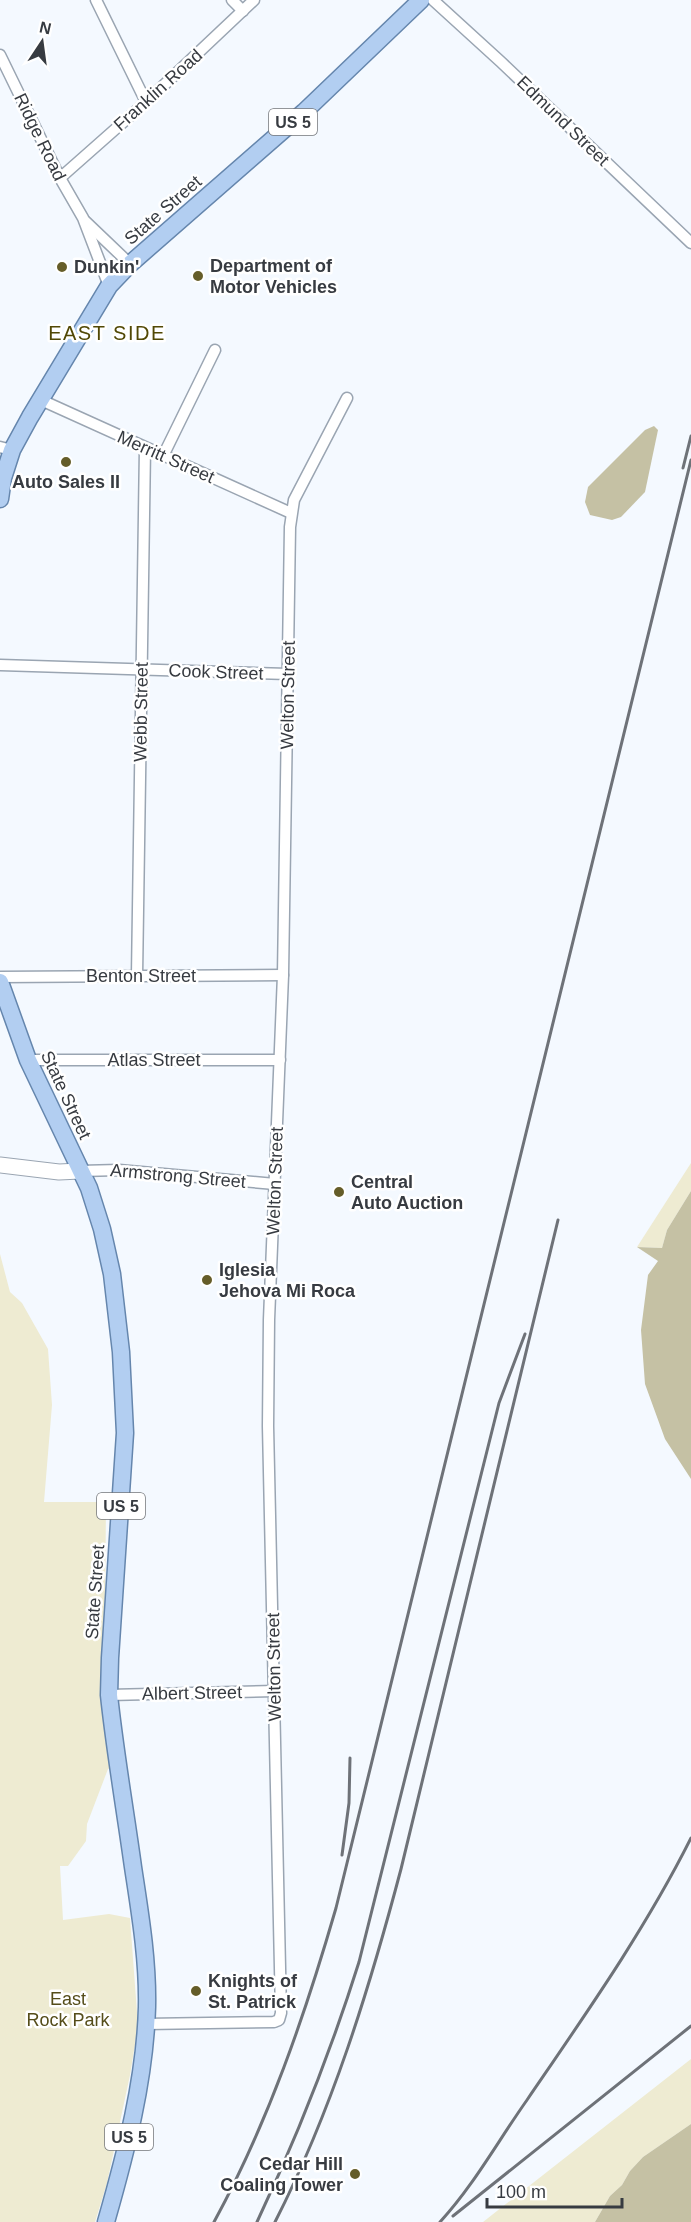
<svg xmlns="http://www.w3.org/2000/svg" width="691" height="2222" font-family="Helvetica,sans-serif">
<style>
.green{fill:#eeebd2}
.water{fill:#c5c1a4}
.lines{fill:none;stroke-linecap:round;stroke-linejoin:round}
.street-casing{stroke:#9aa5b2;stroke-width:13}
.secondary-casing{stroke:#9aa5b2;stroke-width:17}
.primary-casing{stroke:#6586ad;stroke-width:19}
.street{stroke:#fff;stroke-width:10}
.secondary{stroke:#fff;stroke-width:15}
.primary{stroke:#b2cef1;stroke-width:16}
.rail{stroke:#6e7278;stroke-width:3}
.poi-dot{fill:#655d29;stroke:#fff;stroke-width:2}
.labels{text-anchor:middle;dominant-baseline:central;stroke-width:5;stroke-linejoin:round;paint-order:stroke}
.shield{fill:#fff;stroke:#73767a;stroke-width:1.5}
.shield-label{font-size:16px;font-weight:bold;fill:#373b41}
.street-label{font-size:18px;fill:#373b41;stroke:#fff}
.poi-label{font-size:18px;font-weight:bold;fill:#373b41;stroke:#fff;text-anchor:start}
.park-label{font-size:18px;fill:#554d1a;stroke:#fff}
.neighbourhood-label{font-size:20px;letter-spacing:1.5px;fill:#514805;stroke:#fff}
</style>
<rect width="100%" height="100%" fill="#f4f9ff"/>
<g class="green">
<polygon points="691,1163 691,1191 667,1230 662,1248 637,1247"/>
<polygon points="0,1254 10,1292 22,1303 48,1349 52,1405 44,1502 106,1502 105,1619 100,1686 106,1744 111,1768 108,1769 87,1824 86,1841 68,1866 60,1866 63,1920 109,1914 130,1918 138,2026 130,2075 107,2183 95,2222 0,2222"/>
<polygon points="691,2059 691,2124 643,2157 630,2171 622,2185 610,2196 595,2222 483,2222"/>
</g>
<g class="water">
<polygon points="654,426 658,430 645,492 621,517 612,520 590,515 585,502 588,487 645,430"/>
<polygon points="691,1191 691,1479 665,1439 645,1384 641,1330 648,1275 658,1261 637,1247 662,1248 667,1230"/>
<polygon points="691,2124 691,2222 595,2222 610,2196 622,2185 630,2171 643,2157"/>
</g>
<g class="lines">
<defs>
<g id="street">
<polyline points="96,0 146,102"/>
<polyline points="232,0 243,11"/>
<polyline points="433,0 501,62 691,243"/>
<polyline points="0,55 60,178 83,218 109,286"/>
<polyline points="60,178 146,102 254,0"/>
<polyline points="85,221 130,264"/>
<polyline points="41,400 291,513"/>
<polyline points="0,447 12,450"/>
<polyline points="163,456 215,350"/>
<polyline points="0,665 288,674"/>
<polyline points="137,976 145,448"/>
<polyline points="0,977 283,975"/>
<polyline points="28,1060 280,1060"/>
<polyline points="80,1171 119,1170 275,1184"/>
<polyline points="109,1695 275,1691"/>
<polyline points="146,2024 274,2022 279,2020 281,2013 268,1426 269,1320 283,975 290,527 294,500 347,398"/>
</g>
<polyline id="secondary" points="0,1165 59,1172 80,1171"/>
<g id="primary">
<polyline points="0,499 3,478 12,450 30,417 109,286 130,264 304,112 421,0"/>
<path d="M0 982 28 1060 89 1188 102 1229 112 1274 121 1352 125 1433 110 1658 109 1695C115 1752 125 1809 133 1867 140 1913 148 1960 147 2007 145 2080 126 2152 106 2222"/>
</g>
</defs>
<use href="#street" class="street-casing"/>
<use href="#secondary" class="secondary-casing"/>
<use href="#primary" class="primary-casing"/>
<use href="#street" class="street"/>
<use href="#secondary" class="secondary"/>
<use href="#primary" class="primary"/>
<g class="rail">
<polyline points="683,468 691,436"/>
<polyline points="342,1855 349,1803 350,1758"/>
<polyline points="453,2216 691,2026"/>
<path d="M214 2222C268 2123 305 2015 336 1908L691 460"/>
<path d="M257 2222C297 2137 331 2051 359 1962L499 1403 525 1334"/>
<path d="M275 2222C332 2110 369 1990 401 1869L558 1220"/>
<path d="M440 2222C474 2185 498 2141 527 2100 585 2015 645 1930 691 1838"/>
</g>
</g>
<g class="poi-dot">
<circle cx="62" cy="267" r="6"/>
<circle cx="198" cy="276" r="6"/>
<circle cx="66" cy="462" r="6"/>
<circle cx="339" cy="1192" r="6"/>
<circle cx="207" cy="1280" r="6"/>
<circle cx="196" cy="1991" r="6"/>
<circle cx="355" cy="2174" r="6"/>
</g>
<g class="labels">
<g class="shield">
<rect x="269" y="109" width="48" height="26" rx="4.5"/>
<rect x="97" y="1493" width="48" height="26" rx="4.5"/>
<rect x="105" y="2124" width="48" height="26" rx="4.5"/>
</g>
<g class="shield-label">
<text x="293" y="122">US 5</text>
<text x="121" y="1506">US 5</text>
<text x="129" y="2137">US 5</text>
</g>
<g class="street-label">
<text transform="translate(158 90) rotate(-42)">Franklin Road</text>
<text transform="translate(563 121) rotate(44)">Edmund Street</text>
<text transform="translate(40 137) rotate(64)">Ridge Road</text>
<text transform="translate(163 210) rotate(-41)">State Street</text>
<text transform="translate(166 457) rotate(24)">Merritt Street</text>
<text transform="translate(216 672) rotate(2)">Cook Street</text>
<text transform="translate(288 695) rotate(-89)">Welton Street</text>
<text transform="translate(141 712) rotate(-89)">Webb Street</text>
<text x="141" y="976">Benton Street</text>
<text x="154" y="1060">Atlas Street</text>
<text transform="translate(66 1095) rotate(65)">State Street</text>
<text transform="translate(178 1176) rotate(5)">Armstrong Street</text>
<text transform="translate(275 1181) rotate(-88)">Welton Street</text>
<text transform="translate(95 1592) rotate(-86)">State Street</text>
<text transform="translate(274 1667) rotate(-91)">Welton Street</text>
<text transform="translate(192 1693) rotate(-1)">Albert Street</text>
</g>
<g class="poi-label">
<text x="210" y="266">Department of<tspan x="210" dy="21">Motor Vehicles</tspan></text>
<text x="74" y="267">Dunkin'</text>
<text x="66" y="482" text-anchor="middle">Auto Sales II</text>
<text x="351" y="1182">Central<tspan x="351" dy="21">Auto Auction</tspan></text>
<text x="219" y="1270">Iglesia<tspan x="219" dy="21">Jehova Mi Roca</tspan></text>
<text x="208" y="1981">Knights of<tspan x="208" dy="21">St. Patrick</tspan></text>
<text x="343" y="2164" text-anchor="end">Cedar Hill<tspan x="343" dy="21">Coaling Tower</tspan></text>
</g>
<g class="park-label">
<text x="68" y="1999">East<tspan x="68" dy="21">Rock Park</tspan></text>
</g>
<g class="neighbourhood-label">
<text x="107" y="333">EAST SIDE</text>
</g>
</g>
<g transform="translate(42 42) rotate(13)" stroke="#ffffff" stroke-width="4.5" paint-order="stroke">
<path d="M0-4.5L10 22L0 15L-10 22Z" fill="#373b41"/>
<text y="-9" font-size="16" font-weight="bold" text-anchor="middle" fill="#373b41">N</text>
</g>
<path d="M487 2198v9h135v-9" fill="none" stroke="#373b41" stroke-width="3"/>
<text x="496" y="2198" font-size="18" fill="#373b41" stroke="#ffffff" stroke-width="4.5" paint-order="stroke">100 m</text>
</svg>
